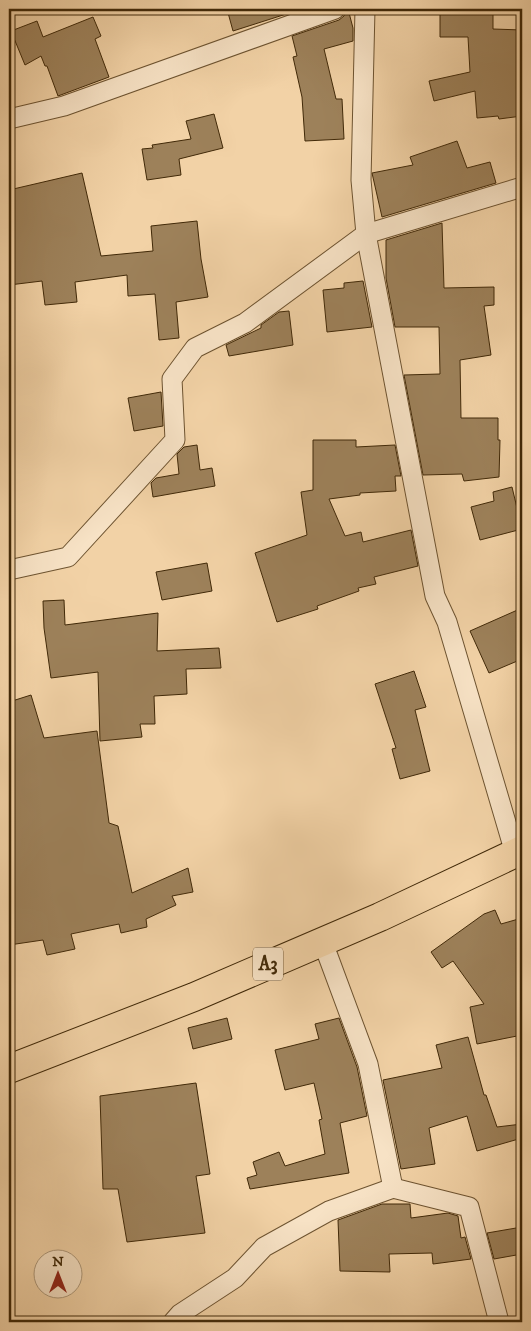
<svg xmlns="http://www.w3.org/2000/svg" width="531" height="1331" font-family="'IM FELL DW Pica',serif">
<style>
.building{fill:#9d815a;stroke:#412908}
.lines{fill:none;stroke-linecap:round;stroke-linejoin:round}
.street-casing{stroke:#6d5330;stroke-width:21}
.highway-casing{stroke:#412908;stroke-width:30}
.street{stroke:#f7e2c5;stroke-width:19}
.highway{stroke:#f2d2a6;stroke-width:28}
.labels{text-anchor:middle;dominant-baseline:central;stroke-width:5;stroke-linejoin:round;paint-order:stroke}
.shield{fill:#f7e2c5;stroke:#786041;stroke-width:1}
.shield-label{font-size:19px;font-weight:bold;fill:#412908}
</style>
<rect width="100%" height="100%" fill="#f2d2a6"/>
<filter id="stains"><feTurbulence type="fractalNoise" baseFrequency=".004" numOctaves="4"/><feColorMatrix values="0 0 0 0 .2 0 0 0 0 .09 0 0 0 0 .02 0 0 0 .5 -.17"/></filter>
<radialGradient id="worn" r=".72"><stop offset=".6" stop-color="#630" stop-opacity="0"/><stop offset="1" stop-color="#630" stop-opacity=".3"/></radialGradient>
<g class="building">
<polygon points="227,9 302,9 233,31"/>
<polygon points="346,9 348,9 353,28 353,41 324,49 336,99 342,99 344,139 305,141 302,97 293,57 297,56 292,36 339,20 344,16"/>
<polygon points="440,9 493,9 493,29 522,30 522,84 518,84 522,116 499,119 498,116 477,118 475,91 434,101 429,81 470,72 468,37 440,37"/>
<polygon points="93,17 101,36 95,39 109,77 58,96 47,66 45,66 41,56 25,65 11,31 37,21 43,37"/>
<polygon points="214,114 223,148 179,159 181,175 147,180 142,149 153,148 152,145 191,139 186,121"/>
<polygon points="457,141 467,168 490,162 496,183 382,217 372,173 413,165 410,157"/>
<polygon points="82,173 101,256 153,251 151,226 197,221 201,259 208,297 176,302 179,338 159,340 155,294 128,296 127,275 75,282 77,302 45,305 42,281 9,285 9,190"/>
<polygon points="442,223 444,288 494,287 494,305 484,306 491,355 460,360 461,418 498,418 498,440 500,440 499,477 464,481 462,474 423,475 404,375 440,374 439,327 395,327 386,278 386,240"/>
<polygon points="363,281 372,327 327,332 323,290 344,288 344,283"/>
<polygon points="289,311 293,345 229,356 226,345 261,328 261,325 279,312"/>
<polygon points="161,392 163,426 134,431 128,398"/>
<polygon points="313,440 356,440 356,447 395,445 401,476 395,476 396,491 360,493 360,495 329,499 345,536 361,532 363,542 411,530 418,566 374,577 376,584 358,588 359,591 317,606 318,609 277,622 255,553 307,535 301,492 313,490"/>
<polygon points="197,445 200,470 212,468 215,486 153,497 151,483 156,478 179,474 177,454 184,447"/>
<polygon points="512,487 522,529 480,540 471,507 494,501 493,492"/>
<polygon points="207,563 212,591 162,600 156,572"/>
<polygon points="64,600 65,625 158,613 157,651 219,648 221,668 186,669 187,694 154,696 155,724 140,724 142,737 100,741 98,672 51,678 44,628 43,601"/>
<polygon points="522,608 522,659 489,673 470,631"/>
<polygon points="414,671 426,707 415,710 430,771 400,779 392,749 396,748 375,684"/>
<polygon points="31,695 44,738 97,731 109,823 118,826 132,893 188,868 193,892 172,896 176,905 146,919 147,927 121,933 119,924 71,934 75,949 47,955 43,940 9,945 9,702"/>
<polygon points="495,910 501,924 522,918 522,1035 477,1044 470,1007 484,1004 453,961 442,968 431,952 484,914"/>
<polygon points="227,1018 232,1039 193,1049 188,1028"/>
<polygon points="339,1018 357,1067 367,1116 340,1123 349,1173 250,1189 247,1178 257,1175 253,1162 279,1152 285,1166 325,1154 319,1120 322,1119 314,1083 285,1090 275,1050 319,1039 315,1024"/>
<polygon points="468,1037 484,1095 486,1095 497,1127 522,1124 522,1138 477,1151 467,1116 429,1128 435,1164 401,1169 383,1080 442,1068 436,1045"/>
<polygon points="196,1083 210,1174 196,1176 205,1233 127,1242 118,1189 103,1189 100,1096"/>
<polygon points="382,1204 410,1204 411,1218 448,1213 458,1216 461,1238 465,1237 471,1259 433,1264 432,1253 389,1254 390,1272 340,1271 338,1220"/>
<polygon points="522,1227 522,1254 494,1259 487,1233"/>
</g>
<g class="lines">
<defs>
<g id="street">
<polyline points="365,9 361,180 366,234 435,596 447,622 515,853"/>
<polyline points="9,119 64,106 335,9"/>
<polyline points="9,570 68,557 175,440 172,379 195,348 245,323 366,234 522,187"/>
<polyline points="322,940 368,1064 393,1188"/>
<polyline points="173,1322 180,1314 235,1278 264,1247 329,1211 393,1188 469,1207 499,1322"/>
</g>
<polyline id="highway" points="9,1069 194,997 380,917 522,850"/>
</defs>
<use href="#street" class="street-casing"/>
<use href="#highway" class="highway-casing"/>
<use href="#street" class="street"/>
<use href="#highway" class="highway"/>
</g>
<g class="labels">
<rect class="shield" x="253" y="947.5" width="30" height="33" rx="4"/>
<g class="shield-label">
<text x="268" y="964">A3</text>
</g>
</g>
<rect width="531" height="1331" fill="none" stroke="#f2d2a6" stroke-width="30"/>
<rect x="10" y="10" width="511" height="1311" fill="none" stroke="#412908" stroke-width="2.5"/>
<rect x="15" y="15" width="501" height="1301" fill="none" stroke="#412908"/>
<g transform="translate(58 1274)"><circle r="24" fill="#f7e2c5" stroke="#ae9879"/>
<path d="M0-4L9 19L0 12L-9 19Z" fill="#8f2418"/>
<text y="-8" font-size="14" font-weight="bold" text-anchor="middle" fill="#412908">N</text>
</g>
<rect width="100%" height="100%" filter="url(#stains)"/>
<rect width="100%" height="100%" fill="url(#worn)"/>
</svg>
